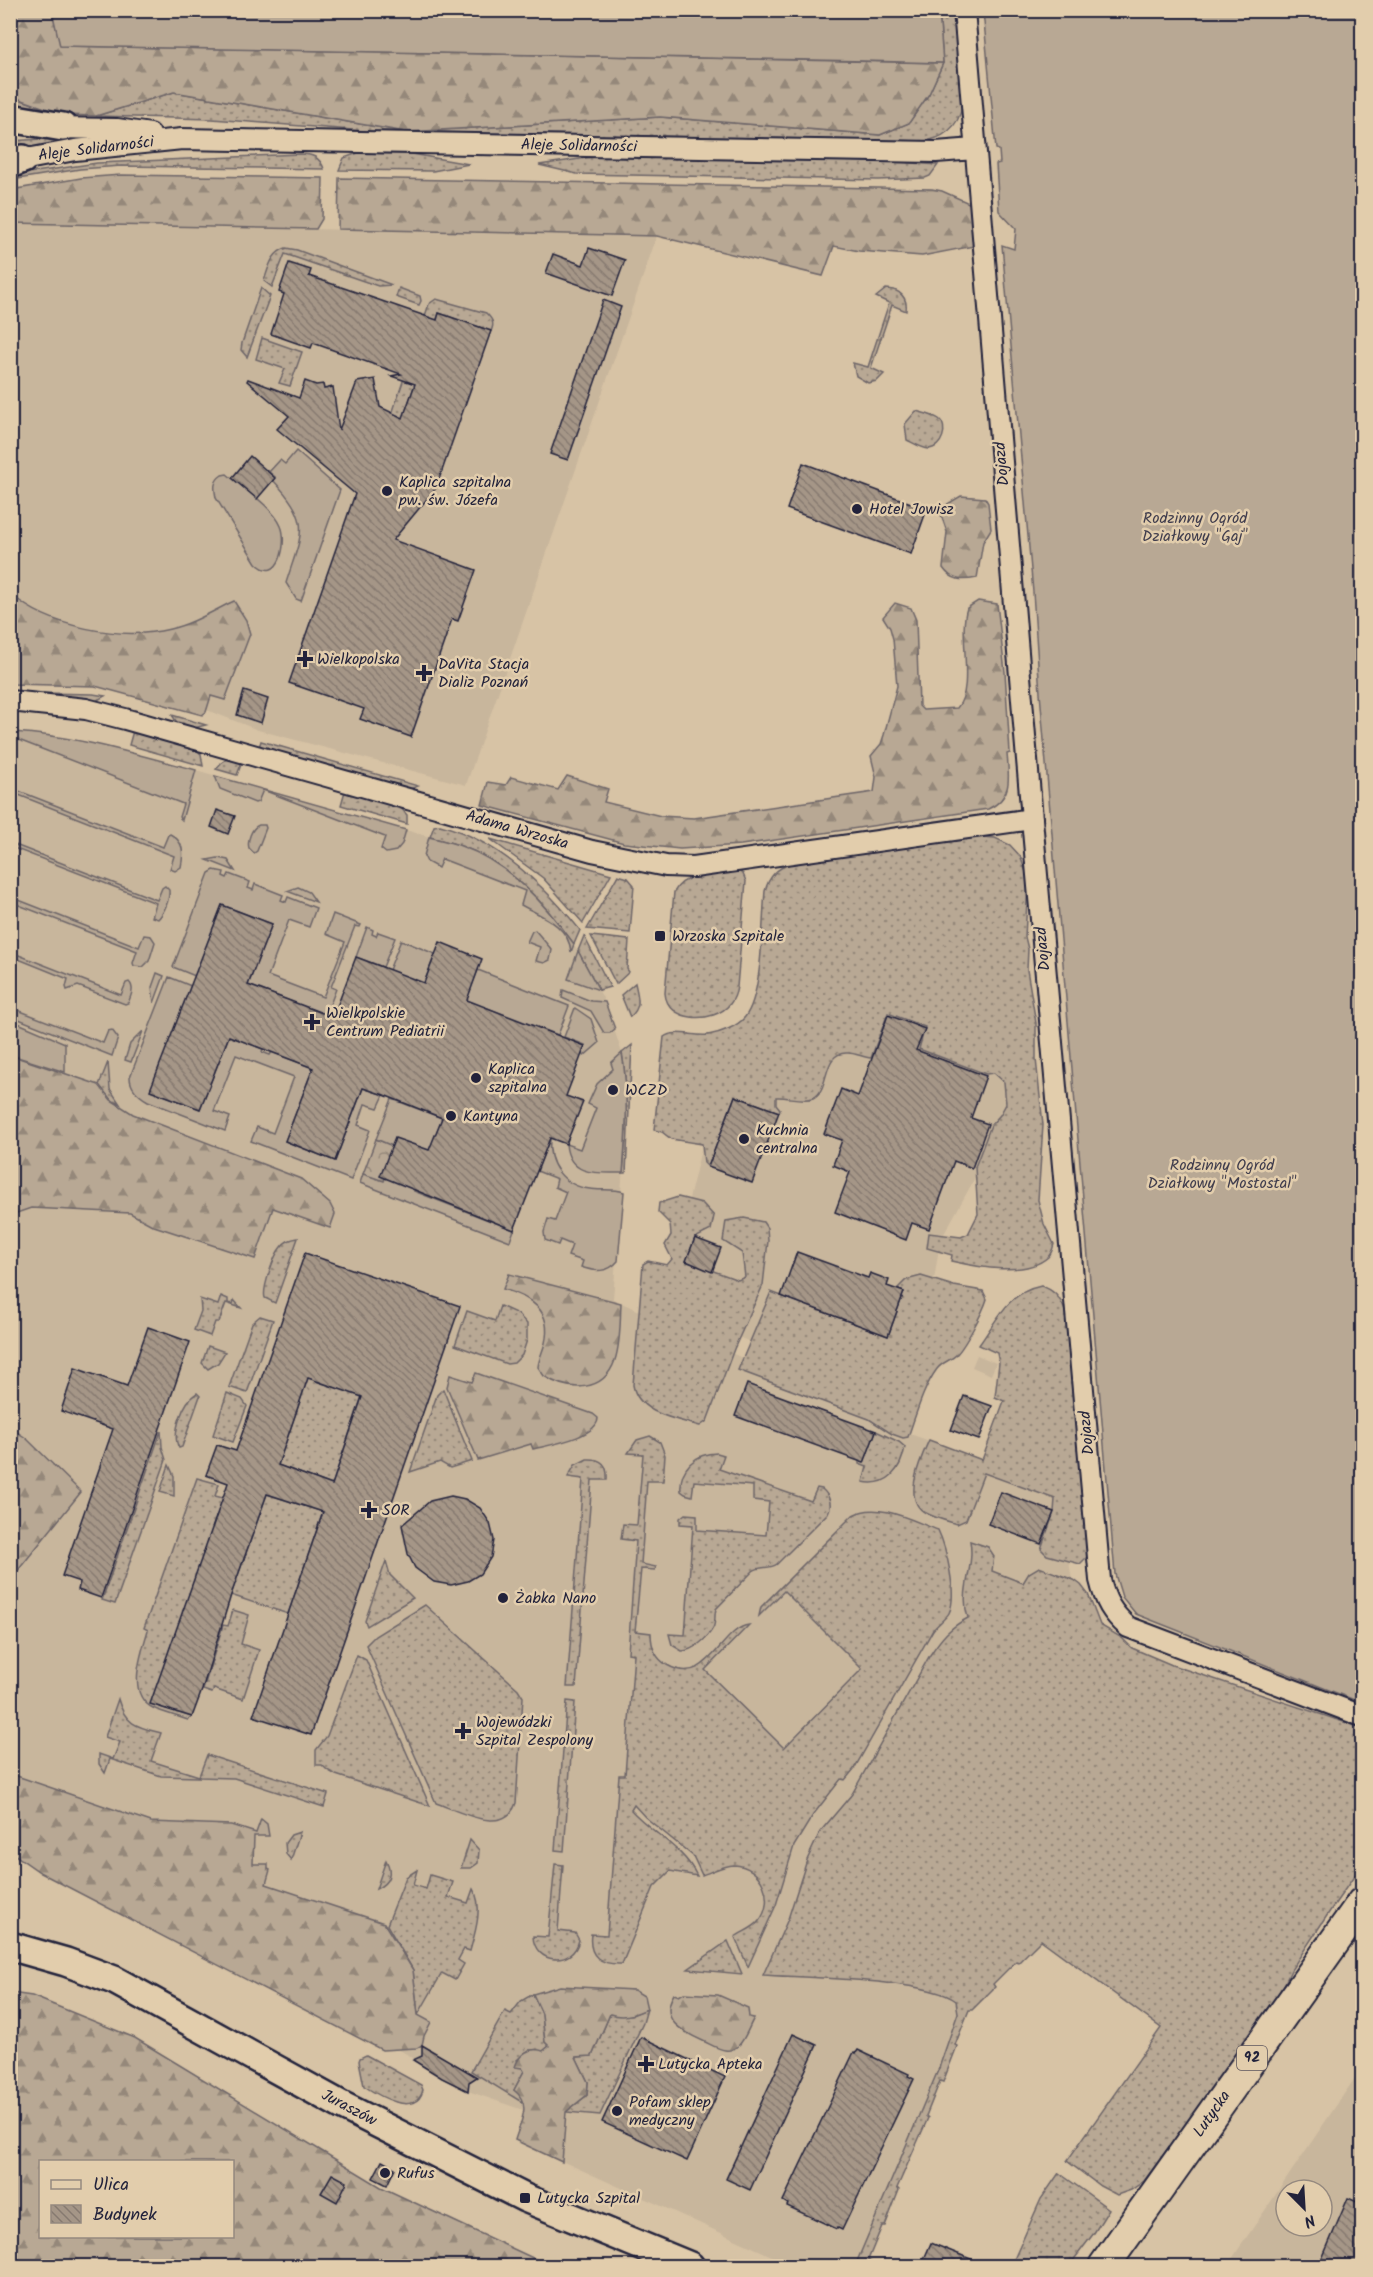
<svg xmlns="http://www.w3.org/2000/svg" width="1373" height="2277" font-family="Kalam,sans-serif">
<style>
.built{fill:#c8b69c;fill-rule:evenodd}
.grass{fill:url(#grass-dots);stroke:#6d6568;stroke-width:1.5}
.forest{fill:url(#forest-firs);stroke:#6d6568;stroke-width:1.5;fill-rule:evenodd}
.park{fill:url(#park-crowns);stroke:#6d6568;stroke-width:1.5}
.garden{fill:#b8a894;stroke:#6d6568;stroke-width:1.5}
.building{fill:url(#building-back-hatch);stroke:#22223b;stroke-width:1.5;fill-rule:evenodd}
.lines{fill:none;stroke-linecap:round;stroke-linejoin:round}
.street-casing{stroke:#22223b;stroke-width:24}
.secondary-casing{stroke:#22223b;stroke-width:32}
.primary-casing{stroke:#22223b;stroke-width:34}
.street{stroke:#e2cdac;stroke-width:20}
.secondary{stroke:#e2cdac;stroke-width:27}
.primary{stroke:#e2cdac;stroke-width:30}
.poi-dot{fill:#22223b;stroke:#e2cdac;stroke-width:2}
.labels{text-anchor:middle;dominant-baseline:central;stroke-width:5;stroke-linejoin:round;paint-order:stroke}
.shield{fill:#e2cdac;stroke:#5c555d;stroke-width:1.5}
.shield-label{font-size:15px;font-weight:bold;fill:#22223b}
.street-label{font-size:16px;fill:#22223b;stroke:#e2cdac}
.poi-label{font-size:16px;fill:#22223b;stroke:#e2cdac;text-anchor:start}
.park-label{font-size:16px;fill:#403d4d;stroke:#e2cdac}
</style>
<defs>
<pattern id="grass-dots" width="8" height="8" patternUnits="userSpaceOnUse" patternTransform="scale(1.5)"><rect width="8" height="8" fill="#b8a894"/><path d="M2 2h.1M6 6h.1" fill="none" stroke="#95887a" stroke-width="1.8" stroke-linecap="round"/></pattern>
<pattern id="forest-firs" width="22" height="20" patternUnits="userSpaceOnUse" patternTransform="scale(1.5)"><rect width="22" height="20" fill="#b8a894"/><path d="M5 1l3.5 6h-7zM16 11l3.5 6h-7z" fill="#95887a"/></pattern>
<pattern id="park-crowns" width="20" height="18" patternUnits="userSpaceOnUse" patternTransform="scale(1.5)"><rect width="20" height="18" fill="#b8a894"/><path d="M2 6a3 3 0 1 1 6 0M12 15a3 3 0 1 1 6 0" fill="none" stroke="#95887a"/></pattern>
<pattern id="building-back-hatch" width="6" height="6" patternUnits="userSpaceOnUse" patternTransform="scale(1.5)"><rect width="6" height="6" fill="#a59687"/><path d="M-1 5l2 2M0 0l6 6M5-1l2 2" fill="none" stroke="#867a70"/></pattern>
</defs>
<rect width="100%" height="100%" fill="#d7c3a5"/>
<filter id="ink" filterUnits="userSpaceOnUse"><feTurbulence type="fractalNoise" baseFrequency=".0167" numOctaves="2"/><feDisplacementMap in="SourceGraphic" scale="12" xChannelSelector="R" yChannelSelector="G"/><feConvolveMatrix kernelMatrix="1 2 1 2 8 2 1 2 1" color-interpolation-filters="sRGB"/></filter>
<g filter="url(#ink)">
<g class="built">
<polygon points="11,223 657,236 466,785 258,730 207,710 103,681 11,679"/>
<polygon points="11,732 50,735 105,746 196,770 430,837 515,878 557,921 578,951 605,1002 622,1053 627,1083 627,1113 613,1299 907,1433 1056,1485 1081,1633 985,1998 972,2010 969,2010 955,2045 957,2046 943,2082 940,2081 926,2116 928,2118 897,2188 899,2190 885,2226 882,2226 868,2260 871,2262 869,2266 794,2266 515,2140 523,2110 468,2091 442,2078 410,2056 11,1828"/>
<polygon points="847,971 1005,1027 1009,1117 940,1241 924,1346 894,1401 663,1306 706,1129 734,1064"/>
<polygon points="977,1355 996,1363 991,1375 972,1367"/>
<path d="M1362 2067V2266H1227L1355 2078ZM1286 2190H1322V2226H1286Z"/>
</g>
<g class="grass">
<path d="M939 10 955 11 962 106C959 127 942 140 922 141L365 131 212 119 96 116 174 92 406 132 660 117 880 135 909 123 929 94 943 63Z"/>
<polygon points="10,96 65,115 11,109"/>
<polygon points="70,137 99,138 11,154 11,141"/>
<polygon points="358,153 412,154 469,164 433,171 339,170 344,158"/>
<path d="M300 154C312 154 320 157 324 169L121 166 80 169 11 180V177L21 174 97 163Z"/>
<polygon points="593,157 899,162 938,165 930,176 925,178 878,180 577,174 539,165"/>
<path d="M286 248 297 250 392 285 378 286 285 254 272 287 264 281C269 267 271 253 286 248Z"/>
<polygon points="261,288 270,296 247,357 241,350 242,343"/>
<polygon points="399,288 420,296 421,301 419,305 396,297"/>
<path d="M886 289C900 289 908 298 906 311L892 305 871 368 884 374 877 381 868 383 856 376 853 363 868 367 889 303 876 297Z"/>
<path d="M436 299 486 313C492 319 495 323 491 331L439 313 403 419 392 414 429 304Z"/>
<polygon points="262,338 302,352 290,386 279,383 285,369 256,359"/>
<path d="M916 411C923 413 933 415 939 419 949 427 942 448 929 449 923 449 913 443 907 440L905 424Z"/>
<polygon points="43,693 93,694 105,696 94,702"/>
<polygon points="172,715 206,725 194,728 178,724"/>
<polygon points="133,731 194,748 201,754 203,766 129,745"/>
<polygon points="261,741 418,786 410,789 403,789 259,747"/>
<polygon points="227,759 242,762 237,775 216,769 221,763"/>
<polygon points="345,791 401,808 407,815 407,824 341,805"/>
<path d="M440 825C497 840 544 885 580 930L574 944C545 904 509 863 461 846 451 842 440 840 430 837L434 826Z"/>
<path d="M981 837 995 838 1010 845 1020 856 1026 872 1028 882 1025 937 1028 949 1027 970 1036 1023V1059L1043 1125 1038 1200 1044 1224 1054 1244C1053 1248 1051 1254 1048 1257 1026 1277 977 1267 951 1261L952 1255 927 1248 929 1233 961 1237 968 1234 978 1214 975 1167 991 1125 1000 1115 1006 1104 1004 1082 994 1073 986 1074 919 1049 925 1027 888 1013 871 1058C863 1057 855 1053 848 1053 821 1051 831 1090 813 1098 804 1102 787 1096 776 1097V1104L780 1109 779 1112 735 1096 708 1167 704 1163 702 1144 671 1139 662 1132 654 1130 664 1037C674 1029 695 1037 708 1035 720 1033 737 1027 745 1017 763 994 762 922 765 891 769 876 777 868 792 863Z"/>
<polygon points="490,839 611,874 583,923 543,878"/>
<path d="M739 871 743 874 746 881 737 987C736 993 734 999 730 1004 714 1024 667 1023 665 993L674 892C685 871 718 873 739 871Z"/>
<polygon points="618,875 628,878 634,885 630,933 587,929"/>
<polygon points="584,936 610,987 599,990 578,951"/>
<polygon points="591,936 629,940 627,969 629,972 616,984"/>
<path d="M635 983C638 997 642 1007 630 1017L621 995Z"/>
<path d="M632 1045 626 1173H623C626 1133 629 1094 622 1053Z"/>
<polygon points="108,1062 110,1089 120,1104 111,1100 99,1085"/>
<path d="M678 1197 702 1203 714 1216 711 1230 695 1238 686 1261C704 1268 720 1273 738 1280L745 1277 742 1253 723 1241 726 1221 744 1218 763 1222 767 1228 768 1241 763 1285 734 1349 707 1421 700 1426C676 1419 638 1414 633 1385L643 1264 648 1261 667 1265 672 1259 665 1245 671 1235 670 1224 658 1212 659 1203Z"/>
<path d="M298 1238 275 1303 265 1298C262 1289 274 1255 281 1247 285 1241 290 1239 298 1238Z"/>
<path d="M921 1276 954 1286 983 1291 987 1299C983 1312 965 1346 956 1355 950 1361 942 1362 937 1369 923 1388 916 1415 908 1437L903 1438 892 1434 869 1419 738 1370 771 1292 888 1336 904 1292 897 1289 906 1280Z"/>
<path d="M1041 1286C1054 1290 1060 1297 1065 1311L1089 1555 1080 1564 1047 1555 1041 1549 1054 1512 1055 1499 984 1473 966 1520 957 1524C947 1521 935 1518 926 1513 901 1500 921 1458 929 1440L982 1460 1004 1401 995 1397 999 1363 997 1353 979 1345C998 1319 1007 1293 1041 1286Z"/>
<polygon points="221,1296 228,1299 228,1303 233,1304 234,1300 241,1308 226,1303 219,1322 215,1322 210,1336 194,1330 201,1311 200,1299 218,1305"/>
<polygon points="500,1306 518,1314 527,1324 527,1340 522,1355 514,1363 507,1364 455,1345 467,1311 495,1321"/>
<polygon points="260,1316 273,1320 247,1393 229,1387 252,1323"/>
<polygon points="208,1346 225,1352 218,1363 208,1369 202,1363"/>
<polygon points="313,1363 323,1367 318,1382 347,1391 367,1381 332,1485 278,1465"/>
<polygon points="443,1389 472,1461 450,1468 440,1462 410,1472 437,1395"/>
<path d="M197 1393 200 1396 182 1447 179 1448C171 1434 183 1401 197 1393Z"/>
<polygon points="227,1393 242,1399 247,1406 233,1442 213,1435"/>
<polygon points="161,1431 162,1447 166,1460 115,1604 102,1600"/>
<path d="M876 1431 899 1442 905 1447C901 1470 888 1487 863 1482L867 1467 859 1464V1461L864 1462Z"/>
<path d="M650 1436 660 1442 665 1455 663 1481H647L641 1564 656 1567 655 1570 641 1569 635 1631 651 1633C651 1645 655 1658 667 1665 709 1689 720 1628 749 1625L705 1670 784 1748 862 1669 784 1591 759 1616 761 1607 853 1515C878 1501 913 1521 938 1530 946 1547 958 1595 949 1613 947 1617 936 1626 933 1630L854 1769 845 1780 841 1779 813 1815 794 1846 776 1905 748 1967 735 1937C742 1932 754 1928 759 1921 776 1900 762 1866 734 1865 724 1865 711 1872 702 1875L693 1856 645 1817 634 1805 631 1810C652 1833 683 1847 697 1876L670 1871 654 1887 622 1964C601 1965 588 1957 591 1934L607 1935 619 1775H625L634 1654 628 1653 636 1541 621 1539 623 1524 637 1525 643 1454 628 1453 637 1440Z"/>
<path d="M717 1453 724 1455 719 1469 811 1501 817 1488 822 1489C829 1495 833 1504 828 1513L777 1564C769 1570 761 1565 753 1571L716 1609C714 1615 716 1623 713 1628 708 1638 693 1651 682 1651L672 1645 669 1634 685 1635 693 1525 680 1524V1518L685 1514 697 1515V1530L766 1535 769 1502 753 1500V1486L694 1481 692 1496 685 1494 681 1491C679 1469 695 1453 717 1453Z"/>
<path d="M587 1459C602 1458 608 1465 607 1480H592L576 1687H567L583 1479 568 1477 575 1465Z"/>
<polygon points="169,1465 174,1476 174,1496 160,1492"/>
<path d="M197 1478 219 1484 215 1496 223 1498 151 1704 192 1717 188 1720C177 1716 164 1713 153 1708 125 1694 142 1652 148 1630L144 1628Z"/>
<polygon points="267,1494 323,1512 288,1614 231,1595"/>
<path d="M970 1541 988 1547 994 1556 992 1571 1023 1583 1029 1573 1039 1567 1074 1580 1081 1585 1088 1594 1100 1625 1122 1638 1132 1648 1172 1665 1362 1728V1865L1332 1908 1291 1970 1277 2000 1144 2181 1131 2190 1117 2195 1100 2186 1067 2161 1161 2028 1041 1940 1019 1962 1016 1961 993 1984 995 1987 972 2010H969L955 2045 957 2046 943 2082 940 2081 926 2116 928 2118 897 2188 899 2190 885 2226H882L868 2260 871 2262 869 2266H855L939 2068 958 2013 956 2001C928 1979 804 1978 763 1975L788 1919 807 1860 820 1832 852 1794 930 1655C941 1638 950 1627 968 1618 959 1591 975 1567 970 1541Z"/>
<polygon points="386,1561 390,1575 413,1598 367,1626 365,1621"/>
<path d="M425 1605 518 1689 523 1697 516 1803C505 1837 459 1811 436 1803L366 1645 375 1636Z"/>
<polygon points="233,1610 249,1615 241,1644 259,1650 243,1699 214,1689 212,1693 203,1690 223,1625 228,1626"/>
<polygon points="357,1655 366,1660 430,1806 336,1775 327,1770 322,1765 316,1765 316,1750 327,1736"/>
<path d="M118 1699C125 1725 138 1727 161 1733L151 1761 199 1776 207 1755 328 1794 324 1807 234 1778 161 1776 110 1759 105 1773 99 1764V1754L113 1759 120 1742 105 1737Z"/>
<polygon points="567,1701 575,1702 564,1851 555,1850"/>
<polygon points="300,1832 291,1860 286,1854 285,1843 291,1835"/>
<polygon points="470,1840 479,1850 478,1863 471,1868 461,1868"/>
<path d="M386 1860C393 1873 389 1883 376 1889Z"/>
<path d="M555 1864 563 1865 558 1931 575 1933 579 1940C573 1968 534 1964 533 1936L548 1937Z"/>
<path d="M417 1870 413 1885 426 1889 430 1875 453 1882 448 1897 468 1903 473 1889C484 1906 475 1933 470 1951L464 1949 458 1960 464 1964 455 1980 442 1973 418 2015 413 1970 387 1925 406 1877Z"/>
<polygon points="728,1941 742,1974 688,1969"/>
<polygon points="533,1994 542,2014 545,2042 549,2046 543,2051 529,2050 517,2060 524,2071 514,2090 523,2097 525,2104 471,2071 505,2011 511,2014 521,2001"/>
<polygon points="647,2009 643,2023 600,2115 566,2112 587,2095 588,2082 576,2057 592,2056 610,2014 632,2015"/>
<path d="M366 2055 421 2085 423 2090C416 2118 379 2096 364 2086L359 2061 360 2058Z"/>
<polygon points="1059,2173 1109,2209 1094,2233 1069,2266 1011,2266 1041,2199"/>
</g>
<g class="forest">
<path d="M11 10 52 11 61 46C355 52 649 55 943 63L929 94 909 123 880 135 660 117 406 132 174 92 96 116 65 115 11 96Z"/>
<polygon points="121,175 323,178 322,219 316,229 11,223 11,190 81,178"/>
<polygon points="339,178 932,189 942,191 971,204 974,246 922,256 859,251 834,246 823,276 657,236 338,229"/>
<path d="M961 496 985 498 988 503 991 529 983 542 977 578C962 581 952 581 943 568L947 532 939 509Z"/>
<path d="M11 594C48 627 121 641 170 629 192 624 213 611 234 601L246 620 250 634 225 700 211 696 206 712 202 715 95 686 11 684Z"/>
<path d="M978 601 997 604 1005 672 1010 753 1007 754C1009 777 1013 798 988 809L741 845 680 849 624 843 482 805 488 782 506 785 511 777 558 790 567 776 608 789 604 802 661 816 694 818 874 792 876 777 871 756 881 744 884 735 897 686 893 639 890 628 883 617 895 603 911 608 916 620 919 706 923 710 957 708C975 688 958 635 967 608Z"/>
<polygon points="10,1055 99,1085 111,1100 133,1114 301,1179 330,1204 335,1214 330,1228 273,1208 255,1259 154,1226 130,1213 31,1208 11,1215"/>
<path d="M509 1274 621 1303C620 1321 621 1342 615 1360 604 1393 569 1392 544 1376L538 1367C539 1358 543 1351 545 1343 553 1310 530 1297 503 1289Z"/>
<path d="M476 1373 593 1414 598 1418C598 1437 549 1445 533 1449L531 1444 478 1460 447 1387 450 1375 472 1382Z"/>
<polygon points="11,1428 26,1438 81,1492 11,1579"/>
<polygon points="11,1774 151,1822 231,1825 256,1833 261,1819 267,1824 269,1836 254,1836 253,1864 268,1864 268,1869 270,1870 266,1884 384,1923 413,1970 418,2015 431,2022 424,2036 422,2045 417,2048 382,2050 41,1873 11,1852"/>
<path d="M560 1986 634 1990 644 1996 647 2009C634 2014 624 2019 610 2014L592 2056 576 2057 588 2082 587 2095 566 2112 562 2162 515 2140C521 2120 532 2105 514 2090L524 2071 522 2068 515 2067C519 2054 530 2046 543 2051L549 2046 545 2042 542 2014 533 1994Z"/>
<path d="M11 1993 32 1996 135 2038 381 2187 550 2266H11ZM40 2162H232V2236H40Z"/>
<path d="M684 1993 718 1995 748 2008 749 2017 754 2018C749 2026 745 2040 738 2046 734 2049 729 2051 725 2050 717 2049 710 2044 703 2041 683 2032 658 2020 674 1994L679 1996Z"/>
</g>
<polygon class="park" points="376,1139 397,1147 384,1182 363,1174"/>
<g class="garden">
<path d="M52 11H939L943 63C649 55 355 52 60 46Z"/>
<polygon points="983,11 1362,11 1362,1703 1136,1614 1122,1597 1115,1574 1040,693 1033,592 1002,245 1014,249 1016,229 999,211 996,164 1000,163 999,150 996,149"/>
<path d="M296 451 340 490 301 601 296 599 286 583C302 532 313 523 273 480L275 477 269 472 280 460 285 464Z"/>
<path d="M227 474C243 488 273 507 281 526 288 542 279 586 256 563L216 498C214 488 213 481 222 475Z"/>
<path d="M11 732C74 735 135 754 196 770L182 820 179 817 183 804 16 739 11 751Z"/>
<polygon points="215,776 406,830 402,844 396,851 386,853 381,849 385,837 263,790 258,802 255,803 220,789"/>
<path d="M11 788 163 847 168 835 170 834C184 841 184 853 181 867L175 871 170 869 174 856 11 792Z"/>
<path d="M259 825H265L266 828 257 851 254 853 249 848C247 841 251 828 259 825Z"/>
<path d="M429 837C440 840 451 842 461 846 509 863 545 904 574 944L571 952C569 925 541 916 521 905L525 891 442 859 438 868 427 862 424 856Z"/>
<path d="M10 843 157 900 162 888 165 886 169 890C170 899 164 913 158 919L152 917 156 903 11 847Z"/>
<polygon points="218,858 228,860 235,871 207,860"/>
<polygon points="214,870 224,872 223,876 227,878 229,874 250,882 248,888 253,890 255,884 283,895 281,900 286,902 288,897 316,908 309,927 289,920 268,976 323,997 345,942 326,934 333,914 361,925 360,927 355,926 331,987 336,989 326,1015 248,985 272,924 222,905 195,976 173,967 209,873"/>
<polygon points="298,887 309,892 316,902 287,891"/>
<polygon points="11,897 139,947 144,935 151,936 155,942 149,961 143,967 134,966 133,963 137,951 11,902"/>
<polygon points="367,927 373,930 372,934 376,936 378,932 395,938 383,967 356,957"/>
<polygon points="535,930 552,950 550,960 544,963 536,961 540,947 527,942 532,931"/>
<polygon points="401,940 435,954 405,1033 406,977 389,970"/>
<polygon points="578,951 599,990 568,979"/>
<path d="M11 952 121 995 126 983 129 982C135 988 131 996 128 1003L125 1004 78 986 67 990 66 987 68 979 11 956Z"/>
<polygon points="478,970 569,1006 558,1035 485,1007 465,1057 447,1050"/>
<polygon points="157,973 164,976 154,1003 152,987"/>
<path d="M169 977 191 986 151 1090 200 1109 229 1036 263 1049 262 1052 270 1055 272 1052 313 1068 285 1141 335 1161 363 1088 384 1095 378 1108 365 1104 358 1125 370 1130 351 1180 251 1141 257 1127 273 1133 294 1077 236 1055 214 1111 230 1117 225 1131 148 1101C139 1096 130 1089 130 1077Z"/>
<polygon points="563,990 591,1001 605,1002 615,1029 610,1033 604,1033 591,1011 562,998"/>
<polygon points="10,1007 103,1043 108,1031 112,1030 118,1038 112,1056 11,1016"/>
<polygon points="575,1008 591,1019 599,1043 584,1056 582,1055 585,1045 564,1037"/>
<polygon points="11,1020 65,1043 65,1072 11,1055"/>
<polygon points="143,1031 131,1062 125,1060 130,1044"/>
<path d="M622 1053C629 1094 626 1133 623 1173 598 1173 569 1177 566 1144L580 1149 596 1108 588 1104 597 1084 613 1069 611 1063Z"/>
<polygon points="392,1099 442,1118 414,1191 514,1230 510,1241 360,1183 363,1174 384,1181 397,1148 376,1139"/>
<path d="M550 1138C547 1164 563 1186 590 1189 601 1191 613 1188 624 1192L618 1261C608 1273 595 1272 581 1267L583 1261 568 1256 572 1245 560 1240 558 1245 545 1240 544 1232 548 1219 555 1221 566 1192 555 1187 557 1179 537 1171Z"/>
</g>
<g class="building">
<polygon points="589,248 625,260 612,296 546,273 553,254 583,265"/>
<polygon points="289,263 311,270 309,276 437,320 439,313 491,331 436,488 393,540 476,570 458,621 452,619 411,737 360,719 364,709 289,683 355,494 277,429 289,416 247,381 248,379 299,398 305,381 316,385 323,384 324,389 333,387 339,430 357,382 375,379 380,407 403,418 415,384 391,376 401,374 313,343 311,348 271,334 284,294 279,292"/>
<polygon points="603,300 621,307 568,460 550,454"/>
<polygon points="250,456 275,478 257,499 232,478"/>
<polygon points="803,463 927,509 911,554 787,509"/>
<polygon points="244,691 268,699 261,723 237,715"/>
<polygon points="217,810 235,816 228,834 211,827"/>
<polygon points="222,905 272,924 248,985 333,1017 356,957 424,983 440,942 482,959 467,1000 585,1046 566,1096 583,1102 566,1144 550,1138 514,1230 380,1176 395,1138 429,1150 442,1118 384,1095 363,1088 335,1161 285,1141 313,1068 229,1036 200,1109 150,1090"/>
<polygon points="888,1015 925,1029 916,1050 986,1076 971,1118 988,1124 972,1168 954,1161 929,1229 912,1223 906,1240 835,1212 850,1172 833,1165 842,1140 824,1134 841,1089 858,1096"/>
<polygon points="735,1096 779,1112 752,1183 708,1167"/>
<polygon points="695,1238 721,1248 712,1272 686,1261"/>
<polygon points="797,1252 868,1278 870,1273 889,1280 887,1286 904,1292 888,1336 781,1296"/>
<path d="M305 1253 460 1306 311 1735 253 1716 323 1512 267 1494 231 1595 202 1690 192 1717 150 1704 228 1483 206 1475 217 1445 236 1451ZM308 1378 362 1397 332 1485 278 1465Z"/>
<polygon points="148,1327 190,1342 101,1598 78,1590 80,1582 62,1576 113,1429 61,1411 75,1368 127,1386"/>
<polygon points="747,1384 876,1431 864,1463 735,1416"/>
<polygon points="964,1396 992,1406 979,1440 951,1430"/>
<polygon points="1001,1492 1054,1512 1041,1544 988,1524"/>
<polygon points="451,1496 465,1499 480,1508 490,1523 494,1540 491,1557 480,1574 468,1581 451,1585 434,1582 415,1568 408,1554 402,1525 430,1501"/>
<polygon points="793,2034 817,2045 750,2190 726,2179"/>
<polygon points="641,2037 725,2077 687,2161 602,2122"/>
<polygon points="422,2045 477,2077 469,2082 468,2091 442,2078 413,2060 422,2056"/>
<polygon points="858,2050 909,2074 908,2076 914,2079 842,2230 838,2228 837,2229 787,2206 788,2204 783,2201 854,2052 856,2053"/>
<polygon points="382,2161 395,2168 387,2185 373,2178"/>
<polygon points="332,2174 347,2182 337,2202 321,2193"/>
<polygon points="1348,2198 1362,2204 1362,2266 1319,2266"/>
<polygon points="931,2243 988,2266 921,2266"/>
</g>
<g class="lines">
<defs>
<g id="street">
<path d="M964 10 1032 819 1100 1580C1105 1601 1112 1613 1128 1627L1362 1716"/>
<polyline points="51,128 117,129 150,134"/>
<polyline points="11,162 75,150 182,139 936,152 975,149"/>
<polyline points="10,701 86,709 125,719 592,851 666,866 694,867 1032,819"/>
</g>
<g id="secondary">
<polyline points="10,118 63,127"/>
<polyline points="10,164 23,159"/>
<polyline points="10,1946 66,1962 114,1980 343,2106 525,2198 690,2266"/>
</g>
<polyline id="primary" points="1104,2266 1362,1903"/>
</defs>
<use href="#street" class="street-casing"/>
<use href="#secondary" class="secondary-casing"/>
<use href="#primary" class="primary-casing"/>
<use href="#street" class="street"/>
<use href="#secondary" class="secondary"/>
<use href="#primary" class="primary"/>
</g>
</g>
<g class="poi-dot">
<circle cx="387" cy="491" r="6"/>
<circle cx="857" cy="509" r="6"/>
<path d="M302 650h6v6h6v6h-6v6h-6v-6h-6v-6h6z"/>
<path d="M421 664h6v6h6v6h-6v6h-6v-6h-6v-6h6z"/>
<rect x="654" y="930" width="12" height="12" rx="3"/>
<path d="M309 1013h6v6h6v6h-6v6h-6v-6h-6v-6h6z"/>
<circle cx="476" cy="1078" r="6"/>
<circle cx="613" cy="1090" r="6"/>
<circle cx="451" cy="1116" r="6"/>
<circle cx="744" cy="1139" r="6"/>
<path d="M366 1501h6v6h6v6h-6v6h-6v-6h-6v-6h6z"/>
<circle cx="503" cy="1598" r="6"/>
<path d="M460 1722h6v6h6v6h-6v6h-6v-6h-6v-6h6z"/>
<path d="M643 2055h6v6h6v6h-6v6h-6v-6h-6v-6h6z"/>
<circle cx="617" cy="2111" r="6"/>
<circle cx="385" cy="2173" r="6"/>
<rect x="519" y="2192" width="12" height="12" rx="3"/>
</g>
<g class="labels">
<rect class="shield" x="1237" y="2046" width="30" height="24" rx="4.5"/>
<g class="shield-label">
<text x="1252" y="2058">92</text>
</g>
<g class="street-label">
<text transform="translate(579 146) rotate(1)">Aleje Solidarności</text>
<text transform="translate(96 149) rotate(-7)">Aleje Solidarności</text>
<text transform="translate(1002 464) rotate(-95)">Dojazd</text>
<text transform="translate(517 830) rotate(16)">Adama Wrzoska</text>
<text transform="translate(1043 949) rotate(-95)">Dojazd</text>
<text transform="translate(1087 1433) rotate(-95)">Dojazd</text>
<text transform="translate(349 2108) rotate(28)">Juraszów</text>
<text transform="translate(1212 2114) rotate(-55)">Lutycka</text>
</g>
<g class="poi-label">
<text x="399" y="482">Kaplica szpitalna<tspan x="399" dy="18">pw. św. Józefa</tspan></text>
<text x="869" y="509">Hotel Jowisz</text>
<text x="317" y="659">Wielkopolska</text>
<text x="438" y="664">DaVita Stacja<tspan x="438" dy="18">Dializ Poznań</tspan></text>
<text x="672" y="936">Wrzoska Szpitale</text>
<text x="326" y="1013">Wielkpolskie<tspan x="326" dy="18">Centrum Pediatrii</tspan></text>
<text x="488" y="1069">Kaplica<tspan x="488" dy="18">szpitalna</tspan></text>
<text x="625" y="1090">WCZD</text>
<text x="463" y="1116">Kantyna</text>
<text x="756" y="1130">Kuchnia<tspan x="756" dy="18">centralna</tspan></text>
<text x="382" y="1510">SOR</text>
<text x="515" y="1598">Żabka Nano</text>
<text x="476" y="1722">Wojewódzki<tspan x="476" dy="18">Szpital Zespolony</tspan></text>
<text x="658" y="2064">Lutycka Apteka</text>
<text x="629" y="2102">Pofam sklep<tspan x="629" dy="18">medyczny</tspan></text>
<text x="397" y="2173">Rufus</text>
<text x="537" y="2198">Lutycka Szpital</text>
</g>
<g class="park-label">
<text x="1195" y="518">Rodzinny Ogród<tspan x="1195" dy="18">Działkowy "Gaj"</tspan></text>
<text x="1222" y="1165">Rodzinny Ogród<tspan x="1222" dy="18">Działkowy "Mostostal"</tspan></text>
</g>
</g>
<rect width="1373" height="2277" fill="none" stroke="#e2cdac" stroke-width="36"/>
<rect x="18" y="18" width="1337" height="2241" fill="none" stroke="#22223b" stroke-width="2" filter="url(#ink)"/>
<rect x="39" y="2160" width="195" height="78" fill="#e2cdac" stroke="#95897f" stroke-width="1.5"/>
<rect x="51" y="2180" width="30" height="9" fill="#e2cdac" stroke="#95897f" stroke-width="1.5"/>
<text x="93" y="2190" font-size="18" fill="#22223b">Ulica</text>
<rect x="51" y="2205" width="30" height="18" fill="url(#building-back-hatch)" stroke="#95897f" stroke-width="1.5"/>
<text x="93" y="2220" font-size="18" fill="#22223b">Budynek</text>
<g transform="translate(1304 2208) rotate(156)"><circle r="28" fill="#e2cdac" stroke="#95897f" stroke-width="1.5"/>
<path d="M0-4.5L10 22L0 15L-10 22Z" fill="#22223b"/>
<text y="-9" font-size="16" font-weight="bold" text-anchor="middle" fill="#22223b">N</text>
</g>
</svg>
